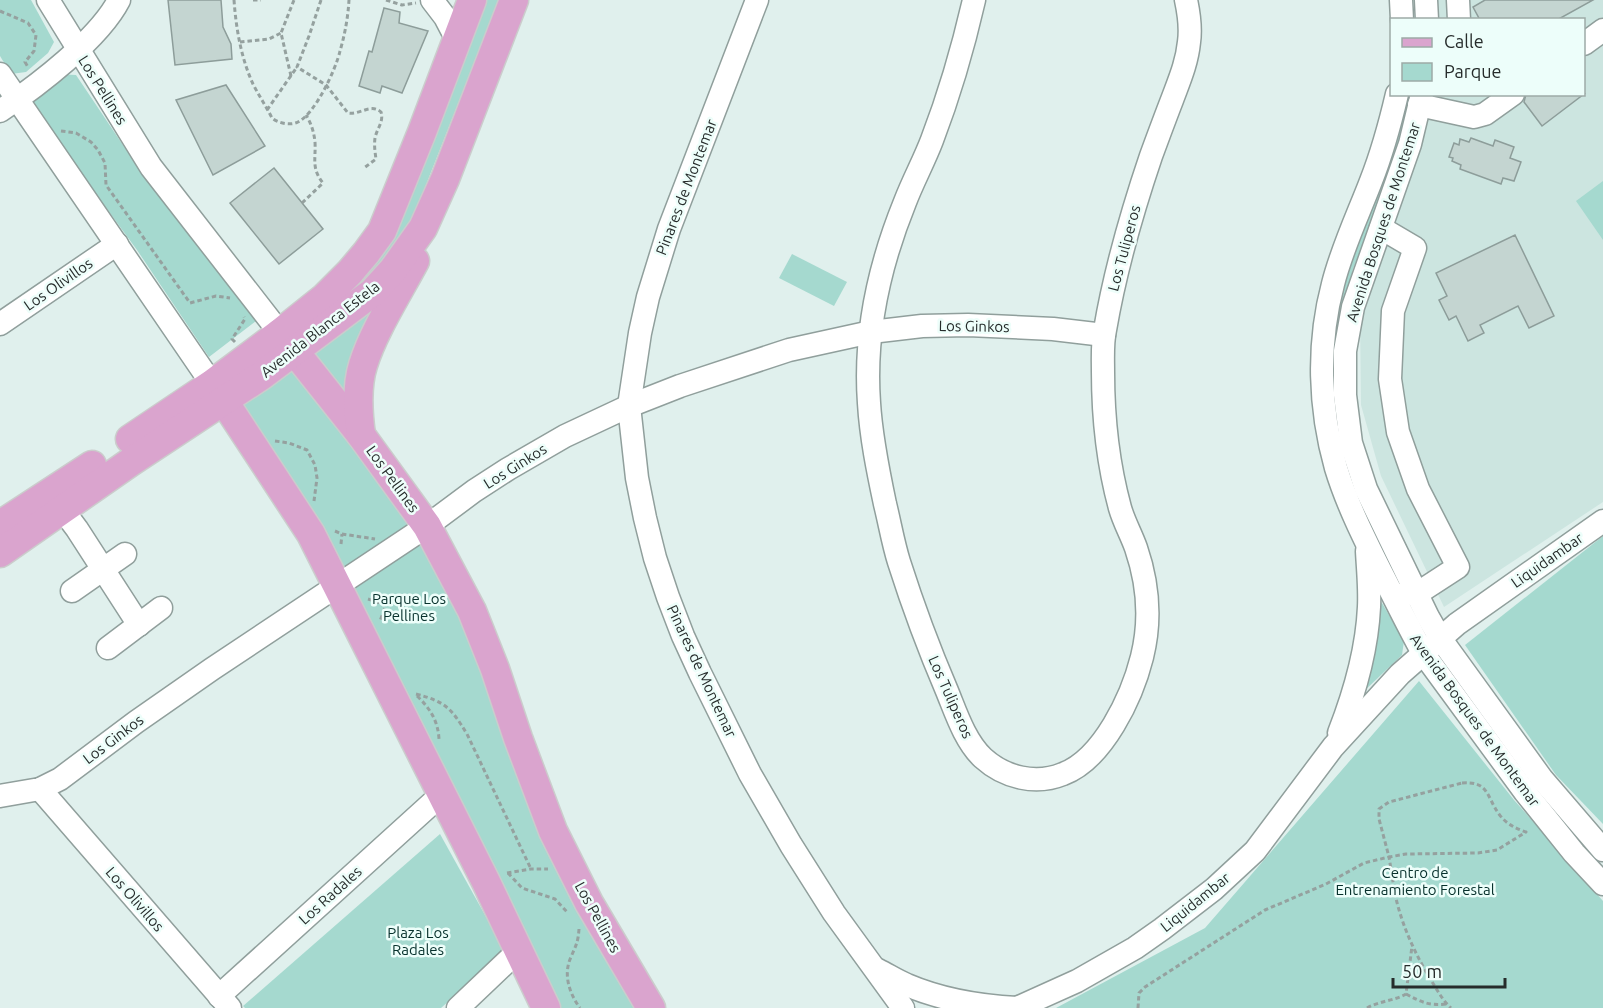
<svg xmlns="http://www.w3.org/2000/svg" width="1603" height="1008" font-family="Ubuntu,sans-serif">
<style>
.built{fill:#cce5e0}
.green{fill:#a5d9cf}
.building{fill:#c4d5d1;stroke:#8d9d9a;stroke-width:1.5}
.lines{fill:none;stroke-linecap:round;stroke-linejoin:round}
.minor-casing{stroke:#909f9c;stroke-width:25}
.major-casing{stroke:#cbcccc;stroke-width:31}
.path{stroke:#95a19f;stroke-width:3;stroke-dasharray:4.5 3;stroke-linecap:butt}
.minor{stroke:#fff;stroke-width:22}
.major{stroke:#daa4ce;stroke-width:28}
.labels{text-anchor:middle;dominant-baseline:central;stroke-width:5;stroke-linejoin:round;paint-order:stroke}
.street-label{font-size:15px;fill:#262c2b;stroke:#edfefa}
.park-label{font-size:15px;fill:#07312c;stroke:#edfefa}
</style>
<rect width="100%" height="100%" fill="#e0f0ed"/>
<polygon class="built" points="1436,0 1603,0 1603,502 1444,607 1381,476 1361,405 1360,317 1414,167 1428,95 1584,94 1584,20 1438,19"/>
<g class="green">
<polygon points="0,0 31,0 54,42 48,53 26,72 11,74 0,56"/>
<polygon points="486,0 499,0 405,238 370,286 307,334 358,283"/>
<polygon points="56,74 76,75 133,160 256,321 209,357 137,250 33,108 36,90"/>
<polygon points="1405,95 1412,95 1402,137 1380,205 1353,269 1340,324 1375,532 1366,527 1336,445 1331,332 1353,249"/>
<polygon points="1603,181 1603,240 1576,201"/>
<polygon points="792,254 847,282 834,306 779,278"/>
<polygon points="384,294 350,400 314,355"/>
<polygon points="289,367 374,462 450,586 640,1008 557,1008 234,403"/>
<polygon points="1603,536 1603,824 1556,775 1465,645"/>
<polygon points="1377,599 1382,603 1404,641 1402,655 1362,693"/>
<polygon points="1419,681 1514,800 1603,901 1603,1008 1056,1008 1205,928"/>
<polygon points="440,834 505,951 441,1008 245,1008 243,1006"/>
</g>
<g class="building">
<polygon points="168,0 221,0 223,27 231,44 232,59 175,65"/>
<polygon points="1485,0 1593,0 1557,20 1480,20 1473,7"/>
<polygon points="384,8 400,12 399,23 428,31 402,93 382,86 380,93 359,86 369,51 372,52"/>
<polygon points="226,85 265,146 213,175 176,100"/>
<polygon points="1526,94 1584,94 1542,126 1524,102"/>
<polygon points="1471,138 1493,146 1495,140 1514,147 1510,158 1521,162 1514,181 1503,178 1501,184 1460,169 1461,165 1452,161 1453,158 1449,157 1454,143 1459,145 1460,139 1469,142"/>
<polygon points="274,168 323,229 279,264 230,203"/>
<polygon points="1515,235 1554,316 1529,328 1518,306 1480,325 1484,333 1468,341 1456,316 1449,320 1439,300 1447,296 1436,273"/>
</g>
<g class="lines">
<defs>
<g id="minor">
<polyline points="48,0 151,167 280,333"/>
<polyline points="432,0 445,17 457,40"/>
<polyline points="757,0 669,229 648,297 640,333 629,406 637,478 645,518 655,558 668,597 683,636 700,673 750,774 791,845 834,913 903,1008"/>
<path d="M974 0C963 48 950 93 932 140 924 161 913 181 905 202 879 266 864 334 869 403 871 437 878 471 885 504 890 524 893 543 899 562 913 606 929 649 947 691 956 713 965 741 983 758 1005 778 1036 785 1063 774 1103 759 1132 697 1142 657 1151 621 1148 583 1136 548 1131 534 1124 522 1120 508 1108 464 1103 418 1103 372 1103 358 1102 343 1105 330 1115 271 1132 212 1151 156 1158 137 1165 118 1172 100 1179 81 1187 63 1189 42 1191 28 1189 14 1186 0"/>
<polyline points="1401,0 1402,20"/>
<polyline points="1426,0 1427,20"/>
<polyline points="1458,0 1459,20"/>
<polyline points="1584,44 1603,30"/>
<polyline points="0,74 212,384"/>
<path d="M1397 94C1390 124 1382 153 1371 181 1358 215 1342 248 1333 284 1317 344 1319 408 1336 468 1347 504 1364 538 1381 572 1395 599 1408 626 1423 653L1525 792 1574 853 1603 884"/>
<polyline points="1422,94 1410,144 1353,307 1345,351 1345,395 1351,443 1366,489 1428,617 1440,638 1542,779 1603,850"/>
<polyline points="1419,105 1474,117 1485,114 1513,94"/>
<path d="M0 111C37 86 99 39 119 0"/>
<polyline points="1381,228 1415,248 1393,311 1390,379 1398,432 1418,489 1458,567 1418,593 1404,594"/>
<polyline points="0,324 117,244"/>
<polyline points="62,509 77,529 139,625"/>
<polyline points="72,591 125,554"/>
<polyline points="108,648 161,608"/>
<path d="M1339 733C1355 692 1367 651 1369 607 1370 589 1368 570 1367 551"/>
<polyline points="40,789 230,1008"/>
<polyline points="0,796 40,789 60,779 136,722 212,669 427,526 474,491 508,469 565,436 629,406 680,386 789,350 871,332 922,326 968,325 1053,329 1104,335"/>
<path d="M878 970C888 975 897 981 907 985 942 1000 980 1006 1017 1008"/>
<polyline points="219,996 442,794"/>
<polyline points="458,1008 519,950"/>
<polyline points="1017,1008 1077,981 1135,948 1162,929 1214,889 1255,851 1333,747 1400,674 1457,624 1603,521"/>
</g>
<g id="major">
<polyline points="280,333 361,435 427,526 472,611 495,669 518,738 553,831 589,903 651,1008"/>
<polyline points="214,386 311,534 486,882 546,1008"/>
<path d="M361 435C358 413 356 387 363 365 373 332 398 293 415 261"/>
<polyline points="130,439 212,384 280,333 325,297 350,272 366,253 382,231 422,132 472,0"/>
<polyline points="0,525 92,465"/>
<polyline points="0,553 132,461 261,376 373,292 393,270 423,228 445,179 514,0"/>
</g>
</defs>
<use href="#minor" class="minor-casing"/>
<use href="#major" class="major-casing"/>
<g class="path">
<path d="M234 0C236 28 241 58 253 84 259 96 266 106 272 118 278 123 290 126 298 122 315 114 336 69 340 51 345 34 348 17 349 0"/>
<polyline points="253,0 261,0"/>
<path d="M321 0 309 36 297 67 326 85 348 113C360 115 371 103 381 112 384 122 377 128 375 138 374 145 375 152 376 159L364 168"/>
<polyline points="386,0 402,5 416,3"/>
<polyline points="0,11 28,23 36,35 34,51 25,62 28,67"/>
<polyline points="240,42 269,39 281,33"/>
<polyline points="291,76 281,33 294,0"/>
<polyline points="267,110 297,67"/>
<polyline points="61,131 76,133 91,142 98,150 105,163 106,185 190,303 216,296 230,298"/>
<path d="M302 203 323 183C311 168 316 159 315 142 314 132 311 123 306 115"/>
<polyline points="235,342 232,339 245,319 244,317"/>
<polyline points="275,441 289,443 307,450 315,465 317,478 314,501"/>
<polyline points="335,531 342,534 375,539"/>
<polyline points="341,544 342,534"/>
<polyline points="368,599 386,605 380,621"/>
<path d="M416 694C446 702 451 708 467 734L531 869"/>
<path d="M417 696C430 708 438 721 439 739"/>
<path d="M1462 783C1489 781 1486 796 1499 814 1506 824 1515 828 1526 832L1497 850 1478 853 1406 854 1389 857 1379 819V809L1389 802Z"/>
<polyline points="507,873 531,869 548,869"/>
<polyline points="508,873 522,888 555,899 568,913"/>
<path d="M579 929C578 943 576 945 571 957 563 974 569 993 580 1008"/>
<path d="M1406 994C1421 1002 1429 1006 1446 1004"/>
<path d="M1138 1008 1139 993 1145 987 1265 910 1326 884 1364 863 1389 857C1391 869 1393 882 1395 894 1402 927 1417 958 1434 985 1439 993 1444 1002 1451 1008"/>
<path d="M1367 1008C1379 1001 1394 1001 1406 994L1412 946"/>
</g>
<use href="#minor" class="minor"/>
<use href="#major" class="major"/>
</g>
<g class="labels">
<g class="street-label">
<text transform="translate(103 90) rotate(58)">Los Pellines</text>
<text transform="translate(686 187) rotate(-69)">Pinares de Montemar</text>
<text transform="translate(1383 222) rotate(-72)">Avenida Bosques de Montemar</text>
<text transform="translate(1124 248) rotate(-75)">Los Tuliperos</text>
<text transform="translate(58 284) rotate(-35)">Los Olivillos</text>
<text transform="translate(974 326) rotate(1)">Los Ginkos</text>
<text transform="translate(320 329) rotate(-38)">Avenida Blanca Estela</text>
<text transform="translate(515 466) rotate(-32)">Los Ginkos</text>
<text transform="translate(393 479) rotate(54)">Los Pellines</text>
<text transform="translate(1547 560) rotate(-35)">Liquidambar</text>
<text transform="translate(702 671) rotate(65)">Pinares de Montemar</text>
<text transform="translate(951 697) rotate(66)">Los Tuliperos</text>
<text transform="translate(1475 720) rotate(54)">Avenida Bosques de Montemar</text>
<text transform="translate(113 739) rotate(-37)">Los Ginkos</text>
<text transform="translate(330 895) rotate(-42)">Los Radales</text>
<text transform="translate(135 899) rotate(49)">Los Olivillos</text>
<text transform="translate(1195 902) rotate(-39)">Liquidambar</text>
<text transform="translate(598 917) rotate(61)">Los Pellines</text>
</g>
<g class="park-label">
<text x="409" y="598">Parque Los<tspan x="409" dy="17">Pellines</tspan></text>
<text x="1415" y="872">Centro de<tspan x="1415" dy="17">Entrenamiento Forestal</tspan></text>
<text x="418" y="932">Plaza Los<tspan x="418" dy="17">Radales</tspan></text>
</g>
</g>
<rect x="1390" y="18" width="195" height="78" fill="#edfefa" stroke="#9daaa7" stroke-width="1.5"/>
<rect x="1402" y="38" width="30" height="9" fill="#daa4ce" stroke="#9daaa7" stroke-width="1.5"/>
<text x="1444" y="48" font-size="18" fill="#262c2b">Calle</text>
<rect x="1402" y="63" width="30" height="18" fill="#a5d9cf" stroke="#9daaa7" stroke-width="1.5"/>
<text x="1444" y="78" font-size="18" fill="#262c2b">Parque</text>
<path d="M1393 978v9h112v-9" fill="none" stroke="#262c2b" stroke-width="3"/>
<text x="1402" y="978" font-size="18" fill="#262c2b" stroke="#edfefa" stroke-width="4.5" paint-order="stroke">50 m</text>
</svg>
